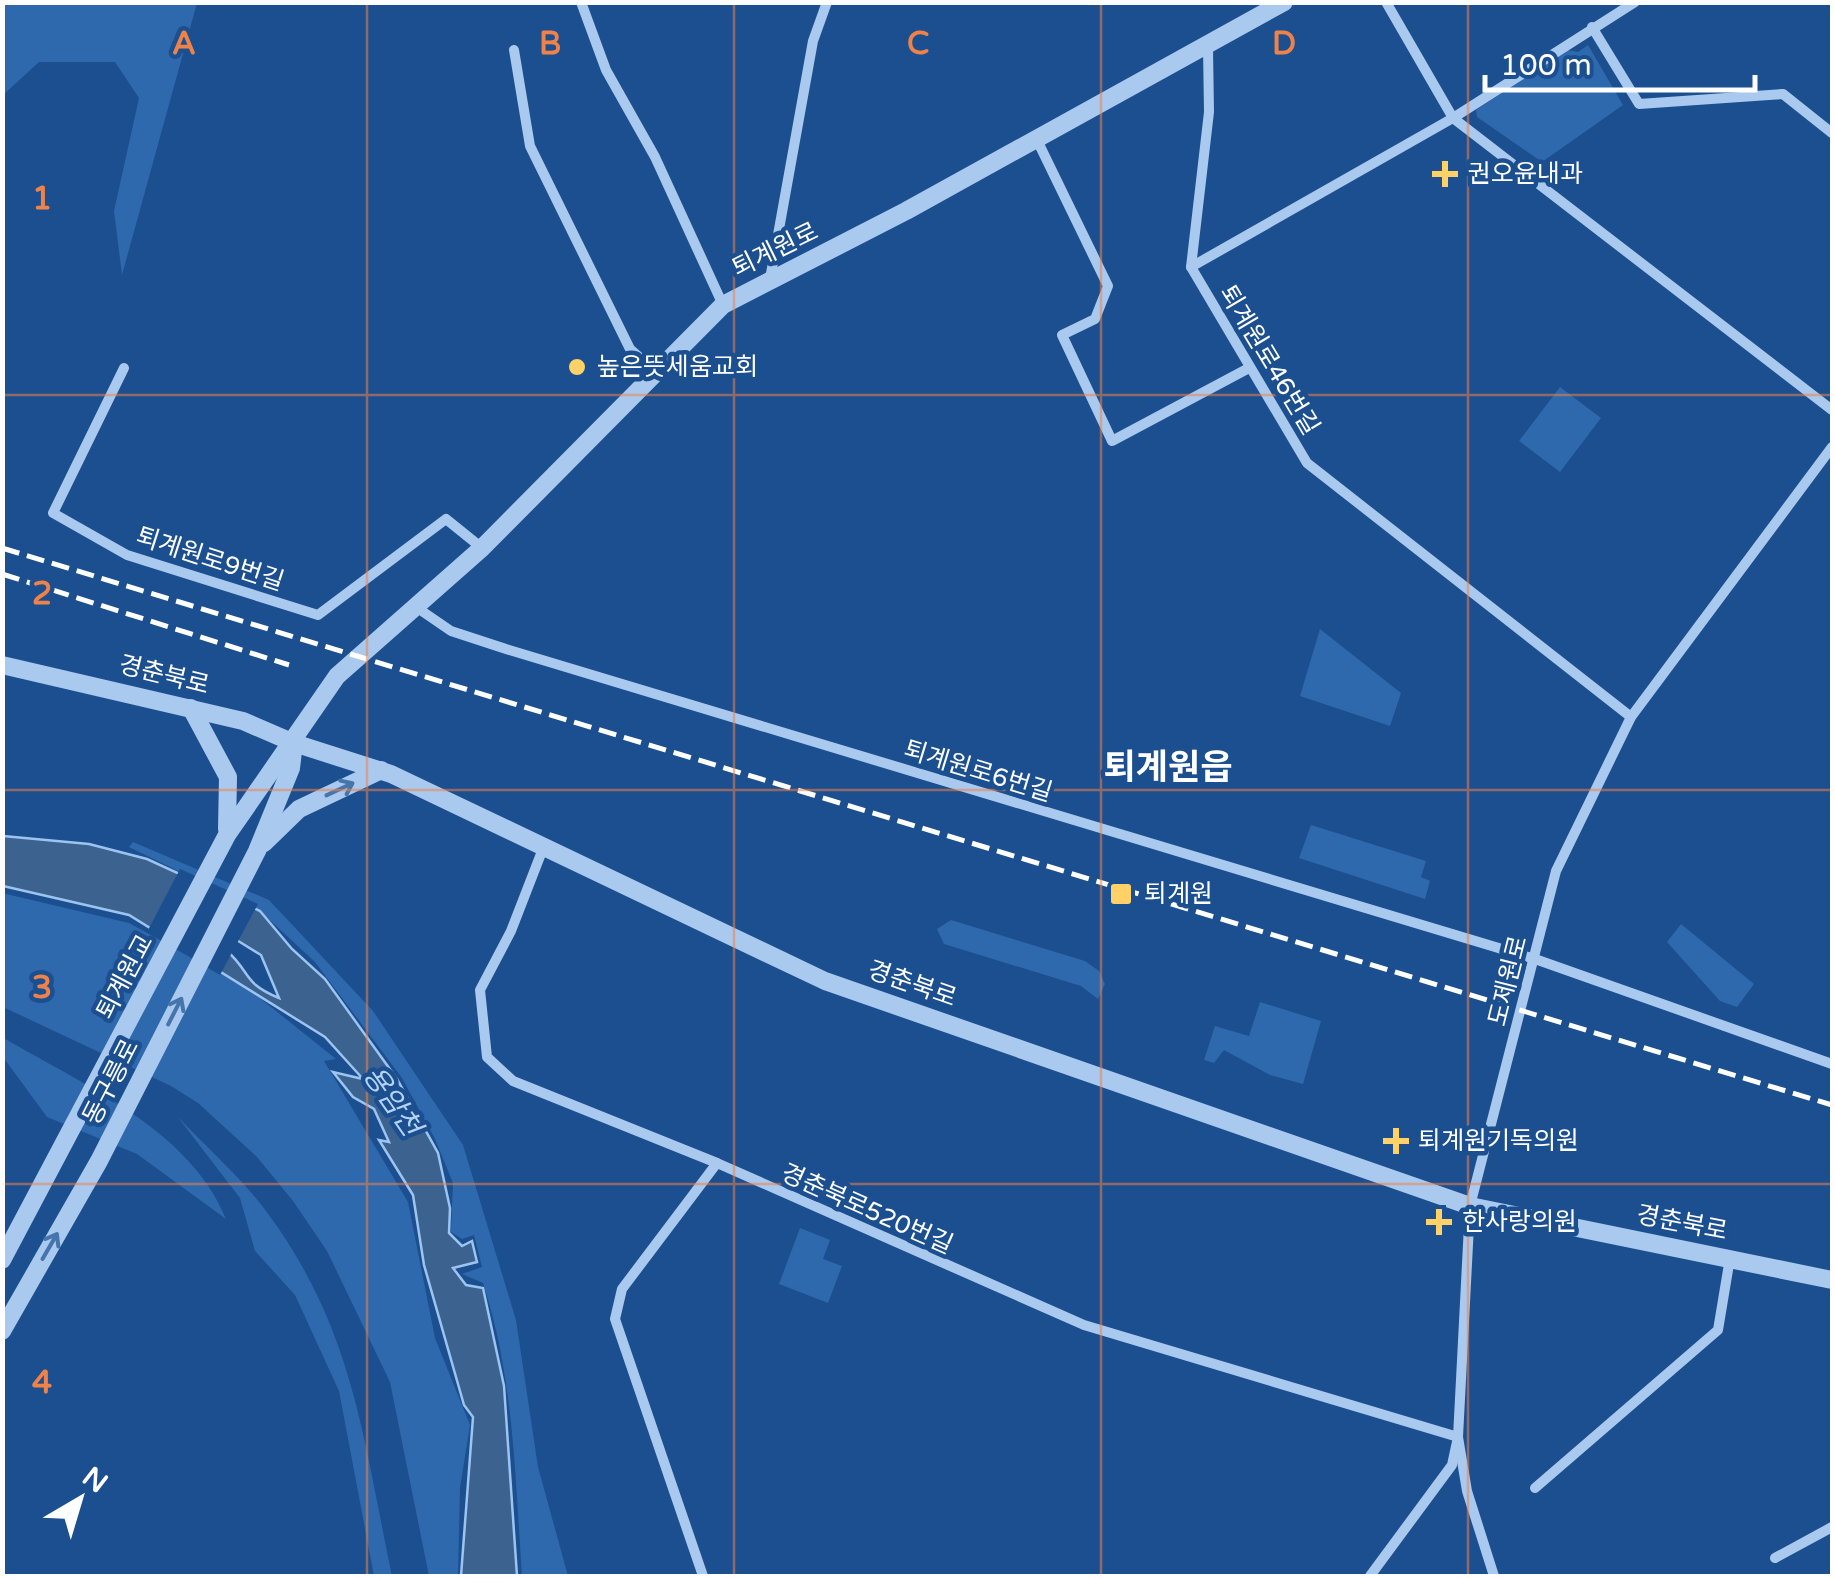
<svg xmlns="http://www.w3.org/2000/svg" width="1835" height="1579" font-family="'Varela Round','Noto Sans KR',sans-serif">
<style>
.green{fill:#2e69ad}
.water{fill:#3c6290;stroke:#9cc4f0;stroke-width:2.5;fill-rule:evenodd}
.pier{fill:#1b4f8f}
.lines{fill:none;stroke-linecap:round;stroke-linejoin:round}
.minor{stroke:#a9c9ee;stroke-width:10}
.tertiary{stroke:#a9c9ee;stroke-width:18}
.rail{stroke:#fff;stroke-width:5;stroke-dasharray:18 8;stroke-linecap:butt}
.oneway{stroke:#4674ac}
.grid{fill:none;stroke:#ee8249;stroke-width:2.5;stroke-opacity:0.55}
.poi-dot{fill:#ffd166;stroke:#1b4f8f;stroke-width:4}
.labels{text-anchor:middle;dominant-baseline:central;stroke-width:9;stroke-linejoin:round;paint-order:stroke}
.poi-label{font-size:25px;fill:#fff;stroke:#1b4f8f;text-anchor:start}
.street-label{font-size:25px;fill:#fff;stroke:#1b4f8f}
.water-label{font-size:28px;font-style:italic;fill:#b5d3f5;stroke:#1b4f8f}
.district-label{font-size:35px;font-weight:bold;fill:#fff;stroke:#1b4f8f}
.grid-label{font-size:32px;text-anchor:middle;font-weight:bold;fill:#ee8249;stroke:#1b4f8f;stroke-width:9;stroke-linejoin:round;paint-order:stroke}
</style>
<rect width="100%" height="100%" fill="#1b4f8f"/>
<g class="green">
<polygon points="3,2 197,3 122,275 114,211 139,98 115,62 39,62 3,95"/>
<polygon points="1588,45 1623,105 1542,162 1477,117 1476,110 1567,50 1578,52"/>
<polygon points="1560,387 1601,418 1560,472 1519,441"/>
<polygon points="1320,629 1401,693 1390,726 1300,696"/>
<polygon points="1311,825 1426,861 1421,877 1430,881 1425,899 1299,858"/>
<path d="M133 842 269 900 373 1011 463 1145 516 1320 538 1467 568 1576H522C515 1477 514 1378 483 1283L462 1274 482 1267 474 1235 462 1239 451 1232 453 1183 435 1139 402 1078 315 962 260 911 129 847Z"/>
<polygon points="2,893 129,923 246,987 336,1059 324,1061 408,1202 435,1338 470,1425 460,1488 458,1576 429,1576 390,1382 327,1251 293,1201 257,1157 198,1103 171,1086 3,1007"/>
<polygon points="951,920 1085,961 1099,971 1105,984 1098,999 1081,986 944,944 937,929"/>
<polygon points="1681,924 1754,984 1737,1007 1720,1001 1667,942"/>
<polygon points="1260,1002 1321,1021 1303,1084 1270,1075 1224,1050 1214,1063 1204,1060 1215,1026 1249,1036"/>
<path d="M2 1037C81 1084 190 1129 226 1219L137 1154 47 1117 3 1057Z"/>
<path d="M177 1116C206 1147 241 1177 266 1211 354 1329 363 1439 392 1576H374L339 1391 295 1295 255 1251 240 1198Z"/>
<polygon points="800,1228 830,1240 823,1259 842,1266 828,1303 779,1284"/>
</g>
<path class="water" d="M3 836 89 844 147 859 260 911 292 949 325 979 397 1079 438 1153 450 1208 449 1233 462 1246 472 1241 477 1262 453 1268 466 1285 483 1288 504 1386 517 1576H461L473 1417 464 1405 424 1265 413 1195 379 1140 389 1142 374 1109 353 1097 333 1072 363 1079 325 1037 129 915 3 886ZM235 939 261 955 279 998C242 983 251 972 227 951Z"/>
<polygon class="pier" points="180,869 258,904 220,975 147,932"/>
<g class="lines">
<g class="minor">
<polyline points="581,2 606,70 655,157 723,305"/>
<polyline points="1386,2 1453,118 1832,410"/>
<polyline points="1592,27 1639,104 1783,94 1832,133"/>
<polyline points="1208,48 1209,112 1191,267 1307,463 1631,717"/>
<polyline points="514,50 530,146 630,349 656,372"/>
<polyline points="1037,140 1108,286 1095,319 1062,335 1112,441 1249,368"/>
<polyline points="1191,267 1453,118 1635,2"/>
<polyline points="770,279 813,41 827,2"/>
<polyline points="124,368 53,513 127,555 318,615 446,519 482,548"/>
<polyline points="416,607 451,631 506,649 1535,959 1832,1064"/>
<polyline points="544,846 511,931 480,990 487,1057 513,1081 717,1163 1084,1325 1458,1437 1467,1491 1494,1576"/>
<polyline points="1535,1488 1718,1330 1730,1258"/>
<polyline points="1775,1558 1832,1527"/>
<polyline points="703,1576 615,1319 622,1289 717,1163"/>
<polyline points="1370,1576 1452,1465 1458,1437 1470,1206 1556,871 1631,717 1832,447"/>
</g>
<g class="tertiary">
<polyline points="2,665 243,721 294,743 391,774 825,981 1470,1206 1832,1280"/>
<polyline points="191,708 228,777 227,829"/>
<polyline points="264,843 299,809 381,770"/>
<polyline points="2,1260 227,835 337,676 482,548 723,305 906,211 1284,2"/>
<polyline points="2,1331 99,1161 257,851 291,768 294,743"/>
</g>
<g class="rail">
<polyline points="2,548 1832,1105"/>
<polyline points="2,574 289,665"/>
</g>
</g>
<defs><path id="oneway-shaft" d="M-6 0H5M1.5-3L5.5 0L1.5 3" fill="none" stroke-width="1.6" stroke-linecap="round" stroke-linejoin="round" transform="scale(2.5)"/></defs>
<g class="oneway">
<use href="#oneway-shaft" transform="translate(340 789) rotate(-25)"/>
<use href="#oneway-shaft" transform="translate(175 1011) rotate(-63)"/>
<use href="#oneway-shaft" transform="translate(50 1246) rotate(-60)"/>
</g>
<path class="grid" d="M367 2V1576M734 2V1576M1101 2V1576M1468 2V1576M2 395H1832M2 790H1832M2 1184H1832"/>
<g class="poi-dot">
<path d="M1440 159h10v10h10v10h-10v10h-10v-10h-10v-10h10z"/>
<circle cx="577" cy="367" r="10"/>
<rect x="1109" y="882" width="24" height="24" rx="5"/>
<path d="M1391 1126h10v10h10v10h-10v10h-10v-10h-10v-10h10z"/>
<path d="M1434 1207h10v10h10v10h-10v10h-10v-10h-10v-10h10z"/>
</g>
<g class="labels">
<g class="poi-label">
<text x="1468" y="174">권오윤내과</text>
<text x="597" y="367">높은뜻세움교회</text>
<text x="1144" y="894">퇴계원</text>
<text x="1418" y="1141">퇴계원기독의원</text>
<text x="1462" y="1222">한사랑의원</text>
</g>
<g class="street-label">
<text transform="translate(775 250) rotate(-26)">퇴계원로</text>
<text transform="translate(1269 360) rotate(59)">퇴계원로46번길</text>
<text transform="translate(210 559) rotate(18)">퇴계원로9번길</text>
<text transform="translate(164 675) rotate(14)">경춘북로</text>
<text transform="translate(978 771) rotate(17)">퇴계원로6번길</text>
<text transform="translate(125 977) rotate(-62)">퇴계원교</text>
<text transform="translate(1508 981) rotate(-76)">도제원로</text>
<text transform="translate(912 984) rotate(19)">경춘북로</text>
<text transform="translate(111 1082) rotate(-63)">동구릉로</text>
<text transform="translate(867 1209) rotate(24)">경춘북로520번길</text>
<text transform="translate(1682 1223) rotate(11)">경춘북로</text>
</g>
<g class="water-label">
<text transform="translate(392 1101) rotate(55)">용암천</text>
</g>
<g class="district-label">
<text x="1168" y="768">퇴계원읍</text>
</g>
</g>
<g class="grid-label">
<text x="184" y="54">A</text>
<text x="550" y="54">B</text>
<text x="918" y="54">C</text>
<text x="1284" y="54">D</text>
<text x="42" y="209">1</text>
<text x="42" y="604">2</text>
<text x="42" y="998">3</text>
<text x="42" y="1393">4</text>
</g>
<rect width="1835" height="1579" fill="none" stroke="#ffffff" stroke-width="10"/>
<g transform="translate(80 1499) rotate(38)" stroke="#1b4f8f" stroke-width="8" paint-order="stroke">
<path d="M0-8L18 38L0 25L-18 38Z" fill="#ffffff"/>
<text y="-15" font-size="28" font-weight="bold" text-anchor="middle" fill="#ffffff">N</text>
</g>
<path d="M1485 75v15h270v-15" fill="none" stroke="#ffffff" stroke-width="5"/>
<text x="1500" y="75" font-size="30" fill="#ffffff" stroke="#1b4f8f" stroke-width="8" paint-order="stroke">100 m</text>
</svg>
